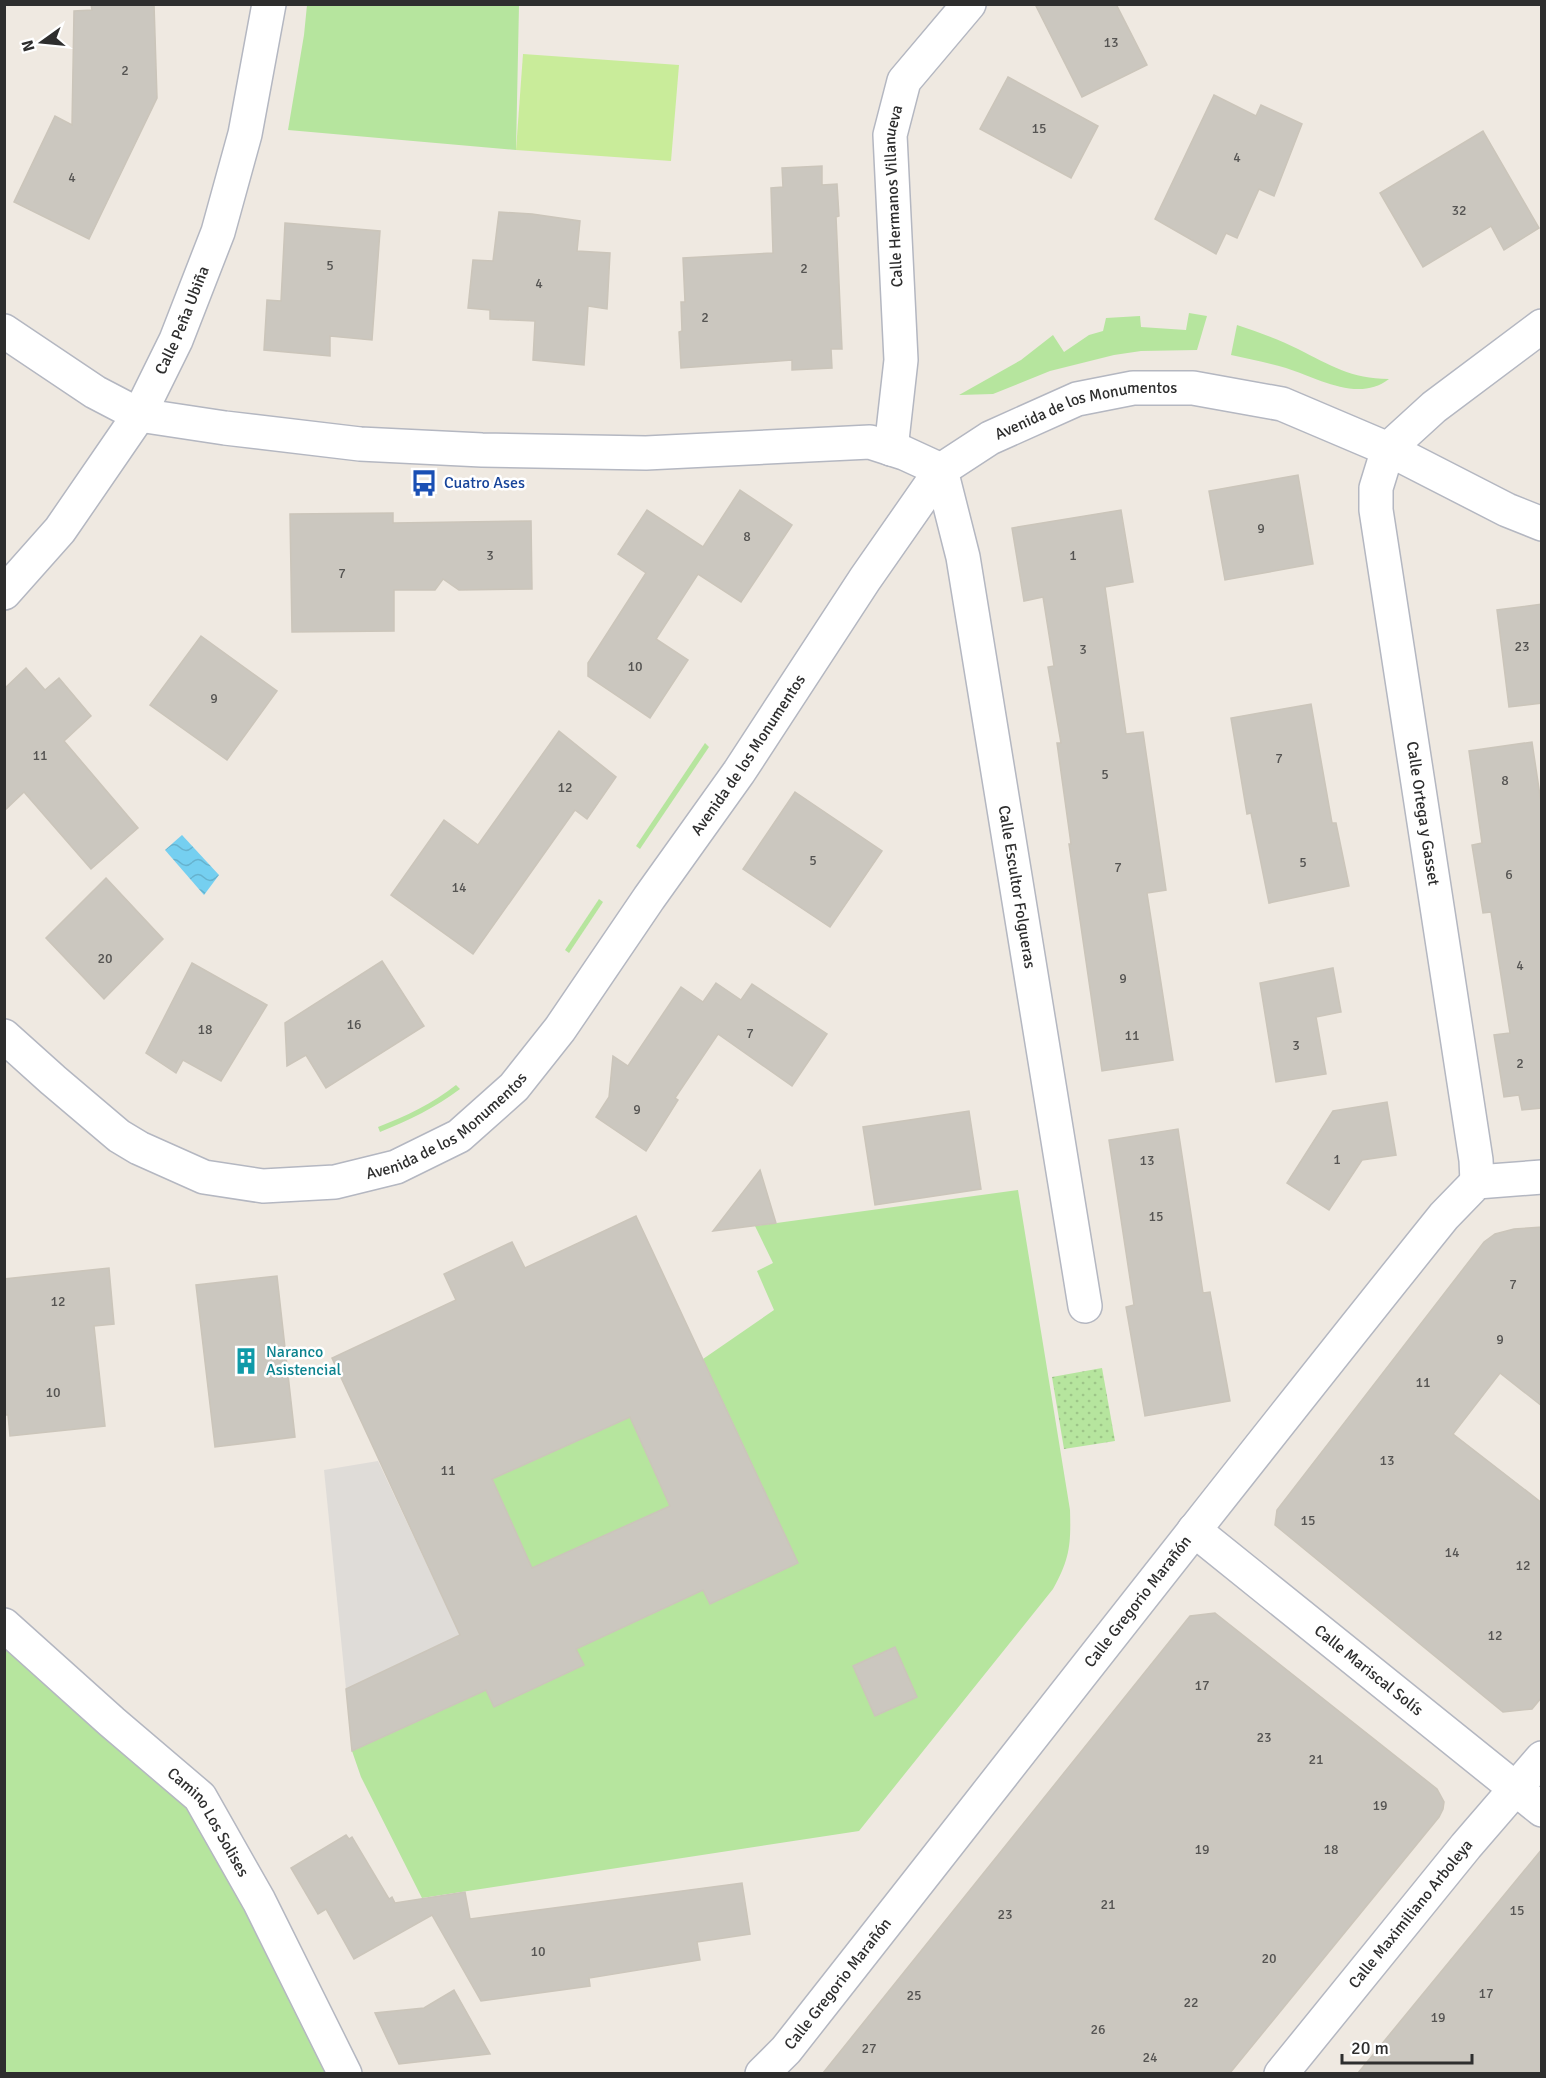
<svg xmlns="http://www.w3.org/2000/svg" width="1546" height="2078" font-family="Signika,sans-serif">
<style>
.grass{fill:#b6e59e}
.park{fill:url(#park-dots)}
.pitch{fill:#c9ec9a}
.plaza{fill:#dfdcd8}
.water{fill:url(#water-waves)}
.building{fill:#cbc7bf;stroke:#cbc5ba;stroke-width:1.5;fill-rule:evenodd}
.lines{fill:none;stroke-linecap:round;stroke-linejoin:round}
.street-casing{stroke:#b4b7c1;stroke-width:36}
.street{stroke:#fff;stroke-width:33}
.labels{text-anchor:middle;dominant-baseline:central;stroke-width:5;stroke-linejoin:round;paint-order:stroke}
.number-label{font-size:14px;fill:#555452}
.street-label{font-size:16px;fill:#2e2e2e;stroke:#fff}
.transit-label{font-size:16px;fill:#164399;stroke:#fff;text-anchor:start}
.culture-label{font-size:16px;fill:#0d838f;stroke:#fff;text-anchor:start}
</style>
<defs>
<pattern id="park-dots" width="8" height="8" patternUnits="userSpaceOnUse" patternTransform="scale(1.5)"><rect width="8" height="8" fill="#b6e59e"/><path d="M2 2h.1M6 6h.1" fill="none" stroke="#9dc588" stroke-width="1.8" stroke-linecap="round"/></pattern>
<pattern id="water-waves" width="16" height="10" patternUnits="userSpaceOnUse" patternTransform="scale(1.5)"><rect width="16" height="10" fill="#75cff0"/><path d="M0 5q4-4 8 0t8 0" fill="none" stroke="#66b2ce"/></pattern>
</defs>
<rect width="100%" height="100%" fill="#efe9e1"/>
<g class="grass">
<polygon points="307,5 519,5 516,150 288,130 304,35"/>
<polygon points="1189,313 1207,316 1197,350 1141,351 1114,355 1050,371 993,394 959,395 1021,360 1053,335 1064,352 1089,335 1103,331 1106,318 1140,316 1141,327 1186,330"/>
<path d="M1237 325C1258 332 1278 339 1298 349 1330 365 1351 379 1389 379 1358 403 1318 378 1286 368 1268 363 1250 359 1231 355Z"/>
<polygon points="705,743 709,747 640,849 636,846"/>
<polygon points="599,899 603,902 569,953 565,950"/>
<path d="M456 1085 460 1089C435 1108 409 1120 380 1132L378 1127C406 1116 432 1104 456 1085Z"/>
<path d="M1018 1190 1070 1510C1071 1544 1070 1559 1053 1589L859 1831 422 1898 361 1777 352 1751 486 1690 494 1706 584 1665 576 1649 703 1590 710 1604 798 1563 703 1359 774 1310 757 1271 773 1263 755 1226Z"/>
<polygon points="630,1417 670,1506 532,1568 492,1479"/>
<polygon points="4,1625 200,1797 345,2073 5,2073"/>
</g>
<polygon class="park" points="1102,1368 1115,1441 1064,1449 1052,1377"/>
<polygon class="pitch" points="523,54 679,65 671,161 516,150"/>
<polygon class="plaza" points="378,1461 460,1635 346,1689 324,1470"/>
<polygon class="water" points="182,835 219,875 204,895 165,850"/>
<g class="building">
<polygon points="91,4 154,4 157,98 89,239 14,202 55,116 72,125 74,11 92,10"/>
<polygon points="1035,4 1116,4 1147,65 1082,97"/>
<polygon points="1008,77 1098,126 1071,178 980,129"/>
<polygon points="1214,95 1256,116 1261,105 1302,124 1274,196 1259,189 1237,238 1226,233 1216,254 1155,219"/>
<polygon points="1483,131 1539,228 1504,250 1491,226 1423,267 1380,193"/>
<polygon points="822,166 822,185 837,184 839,216 836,217 842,349 831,349 832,368 792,370 792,360 681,368 679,332 682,331 681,302 685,302 683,258 773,253 771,188 783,187 782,168"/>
<polygon points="499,212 532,214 580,221 577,251 610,253 607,309 588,306 584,365 533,360 535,321 490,319 490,310 468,308 473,260 493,261"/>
<polygon points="285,223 380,231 372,340 330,336 330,356 264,350 267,300 281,301"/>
<polygon points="1298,475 1313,564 1225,580 1209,491"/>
<polygon points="740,490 792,525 741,602 698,574 656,639 688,660 650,718 588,676 588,663 646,573 618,554 647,510 703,547"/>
<polygon points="1121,510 1133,582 1105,587 1126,734 1143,732 1166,890 1147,893 1173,1060 1102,1071 1069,844 1071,844 1057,743 1061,743 1048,667 1054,666 1043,597 1024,601 1012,528"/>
<polygon points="393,513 393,523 531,521 532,589 459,590 443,579 435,590 394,590 394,631 292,632 290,514"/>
<polygon points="1542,604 1542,703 1509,707 1497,610"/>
<polygon points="201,636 277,691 227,760 150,705"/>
<polygon points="26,668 45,690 59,678 91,716 64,741 138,828 91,869 24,792 4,811 4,689"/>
<polygon points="1311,704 1332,823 1336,823 1349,886 1269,903 1251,813 1247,814 1231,718"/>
<polygon points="559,731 616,777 587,819 575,810 473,954 391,895 444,820 478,845"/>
<polygon points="1532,742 1542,809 1542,1108 1522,1110 1519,1095 1504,1097 1494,1035 1510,1033 1491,912 1483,913 1472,845 1482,843 1469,751"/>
<polygon points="795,792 882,851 830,927 743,869"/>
<polygon points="106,878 163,939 104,999 46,938"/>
<polygon points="382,961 424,1026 326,1088 306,1055 287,1066 285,1023"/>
<polygon points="192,963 267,1005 221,1081 183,1060 176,1073 146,1053"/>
<polygon points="1333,968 1341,1012 1316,1017 1326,1074 1276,1082 1260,983"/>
<polygon points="716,983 741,1000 752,984 827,1034 792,1086 718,1034 675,1098 678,1100 646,1151 596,1117 609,1097 613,1056 628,1066 681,987 703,1002"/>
<polygon points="1387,1102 1396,1155 1362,1160 1329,1210 1287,1183 1333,1111"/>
<polygon points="969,1111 981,1189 875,1205 863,1127"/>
<polygon points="1178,1129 1203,1293 1210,1292 1230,1401 1145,1416 1126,1307 1134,1305 1109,1140"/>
<polygon points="760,1170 776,1223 713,1231"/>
<path d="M636 1216 798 1563 710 1604 703 1590 576 1649 584 1665 494 1707 486 1690 352 1751 346 1689 460 1635 332 1358 456 1300 444 1274 512 1242 525 1268ZM630 1417 670 1506 532 1568 492 1479Z"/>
<polygon points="1542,1227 1542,1406 1500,1373 1453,1434 1542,1503 1542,1697 1532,1709 1503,1712 1275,1525 1277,1510 1484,1242 1495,1234 1514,1229"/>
<polygon points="109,1268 114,1324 94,1326 105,1426 10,1436 8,1415 4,1415 4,1279"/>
<polygon points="277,1276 295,1437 215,1447 196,1285"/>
<polygon points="1215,1613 1437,1789 1444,1802 1443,1809 1439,1817 1230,2073 823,2073 1190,1616"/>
<polygon points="895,1647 917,1697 875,1716 853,1666"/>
<polygon points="346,1835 349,1839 352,1837 389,1899 392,1897 395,1903 465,1892 470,1919 742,1883 750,1934 697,1942 700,1960 589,1978 590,1986 481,2001 432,1915 354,1959 326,1909 318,1914 291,1868"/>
<polygon points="1542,1849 1542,2073 1358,2073 1431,1984"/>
<polygon points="454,1990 490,2054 399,2064 375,2013 424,2008"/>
</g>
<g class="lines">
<defs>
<g id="street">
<polyline points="4,331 95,392 139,415 225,428 360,444 482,450 646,453 870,442 904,453 941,470"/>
<path id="s1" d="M891 449 901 360 890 135 904 81 969 4"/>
<path id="s2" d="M1388 449 1376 488V510L1476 1160 1477 1182"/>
<polyline points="1388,449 1434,407 1542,326"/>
<path id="s3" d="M941 470 963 557 1085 1306"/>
<path id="s4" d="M4 593 60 530 139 415 176 340 218 232 245 134 269 4"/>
<path id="s5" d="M4 1036 53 1080 119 1136 139 1148 204 1177 263 1186 335 1182 396 1167 459 1136 514 1087 560 1029 649 898 739 772 865 579 941 470 990 438 1077 399 1133 388H1193L1282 404 1388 449 1507 510 1542 524"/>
<path id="s6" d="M1194 1530 1542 1810"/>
<path id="s7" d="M4 1625 112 1722 200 1797 259 1901 345 2074"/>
<path id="s8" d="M762 2074 786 2050C1005 1772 1222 1492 1444 1216L1477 1182 1542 1177"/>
<path id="s9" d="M1281 2074 1466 1846 1542 1758"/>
</g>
</defs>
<use href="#street" class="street-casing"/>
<use href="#street" class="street"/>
</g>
<defs>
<symbol id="bus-bare" viewBox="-9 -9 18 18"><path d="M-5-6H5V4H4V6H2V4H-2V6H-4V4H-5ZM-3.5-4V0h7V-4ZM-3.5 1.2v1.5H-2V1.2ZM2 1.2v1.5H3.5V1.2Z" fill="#1a4fb4" stroke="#fff" stroke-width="2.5" paint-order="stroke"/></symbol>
<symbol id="building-bare" viewBox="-9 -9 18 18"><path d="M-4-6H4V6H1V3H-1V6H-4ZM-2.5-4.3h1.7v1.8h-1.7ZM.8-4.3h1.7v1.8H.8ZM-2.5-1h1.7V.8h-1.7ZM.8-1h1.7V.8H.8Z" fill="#0f9aa8" stroke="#fff" stroke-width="2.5" paint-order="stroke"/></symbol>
</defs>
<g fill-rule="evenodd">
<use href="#bus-bare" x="405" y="464" width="38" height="38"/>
<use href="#building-bare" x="227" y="1342" width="38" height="38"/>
</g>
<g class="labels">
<g class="number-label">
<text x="1111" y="42">13</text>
<text x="125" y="70">2</text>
<text x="1039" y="128">15</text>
<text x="1237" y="157">4</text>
<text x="72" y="177">4</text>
<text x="1459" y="210">32</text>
<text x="330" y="265">5</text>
<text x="804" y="268">2</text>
<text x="539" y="283">4</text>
<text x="705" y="317">2</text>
<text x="1261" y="528">9</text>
<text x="747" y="536">8</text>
<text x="490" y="555">3</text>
<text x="1073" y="555">1</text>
<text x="342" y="573">7</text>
<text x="1522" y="646">23</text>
<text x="1083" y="649">3</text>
<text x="635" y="666">10</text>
<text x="214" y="698">9</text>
<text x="40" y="755">11</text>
<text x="1279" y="758">7</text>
<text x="1105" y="774">5</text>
<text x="1505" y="780">8</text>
<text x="565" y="787">12</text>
<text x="813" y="860">5</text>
<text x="1303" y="862">5</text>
<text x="1118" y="867">7</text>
<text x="1509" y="874">6</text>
<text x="459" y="887">14</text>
<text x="105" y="958">20</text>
<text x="1520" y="965">4</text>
<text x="1123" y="978">9</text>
<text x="354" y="1024">16</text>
<text x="205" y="1029">18</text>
<text x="750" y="1033">7</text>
<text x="1132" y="1035">11</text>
<text x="1296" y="1045">3</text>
<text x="1520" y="1063">2</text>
<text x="637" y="1109">9</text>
<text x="1337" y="1159">1</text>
<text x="1147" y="1160">13</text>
<text x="1156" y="1216">15</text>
<text x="1513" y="1284">7</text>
<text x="58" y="1301">12</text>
<text x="1500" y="1339">9</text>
<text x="1423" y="1382">11</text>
<text x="53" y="1392">10</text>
<text x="1387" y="1460">13</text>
<text x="448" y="1470">11</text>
<text x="1308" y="1520">15</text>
<text x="1452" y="1552">14</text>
<text x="1523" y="1565">12</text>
<text x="1495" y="1635">12</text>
<text x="1202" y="1685">17</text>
<text x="1264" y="1737">23</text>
<text x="1316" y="1759">21</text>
<text x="1380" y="1805">19</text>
<text x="1202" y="1849">19</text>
<text x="1331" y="1849">18</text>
<text x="1108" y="1904">21</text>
<text x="1517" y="1910">15</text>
<text x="1005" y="1914">23</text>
<text x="538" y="1951">10</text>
<text x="1269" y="1958">20</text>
<text x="1486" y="1993">17</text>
<text x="914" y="1995">25</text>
<text x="1191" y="2002">22</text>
<text x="1438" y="2017">19</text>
<text x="1098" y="2029">26</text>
<text x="869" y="2048">27</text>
<text x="1150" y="2057">24</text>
</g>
<g class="street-label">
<text stroke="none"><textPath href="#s1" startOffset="254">Calle Hermanos Villanueva</textPath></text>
<text stroke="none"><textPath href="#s4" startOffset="328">Calle Peña Ubiña</textPath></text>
<text stroke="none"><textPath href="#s5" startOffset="1496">Avenida de los Monumentos</textPath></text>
<text stroke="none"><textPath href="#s5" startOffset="992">Avenida de los Monumentos</textPath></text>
<text stroke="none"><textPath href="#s2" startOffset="370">Calle Ortega y Gasset</textPath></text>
<text stroke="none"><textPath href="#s3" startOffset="424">Calle Escultor Folgueras</textPath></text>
<text stroke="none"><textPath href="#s5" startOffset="506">Avenida de los Monumentos</textPath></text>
<text stroke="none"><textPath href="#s8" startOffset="604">Calle Gregorio Marañón</textPath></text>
<text stroke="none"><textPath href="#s6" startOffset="224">Calle Mariscal Solís</textPath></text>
<text stroke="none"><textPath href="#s7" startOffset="286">Camino Los Solises</textPath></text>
<text stroke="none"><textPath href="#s9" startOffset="206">Calle Maximiliano Arboleya</textPath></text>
<text stroke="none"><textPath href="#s8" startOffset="118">Calle Gregorio Marañón</textPath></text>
</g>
<g class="transit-label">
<text x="444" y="483">Cuatro Ases</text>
</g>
<g class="culture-label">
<text x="266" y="1352">Naranco<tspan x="266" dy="18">Asistencial</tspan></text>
</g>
</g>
<rect width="1546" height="2078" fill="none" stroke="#2e2e2e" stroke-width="12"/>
<g transform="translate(42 42) rotate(255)" stroke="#ffffff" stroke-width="4.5" paint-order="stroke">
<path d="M0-4.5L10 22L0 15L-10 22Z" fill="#2e2e2e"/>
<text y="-9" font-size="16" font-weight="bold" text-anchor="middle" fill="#2e2e2e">N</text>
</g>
<path d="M1342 2054v9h130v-9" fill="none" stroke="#2e2e2e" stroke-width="3"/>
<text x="1351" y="2054" font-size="18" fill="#2e2e2e" stroke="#ffffff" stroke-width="4.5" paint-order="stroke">20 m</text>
</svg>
